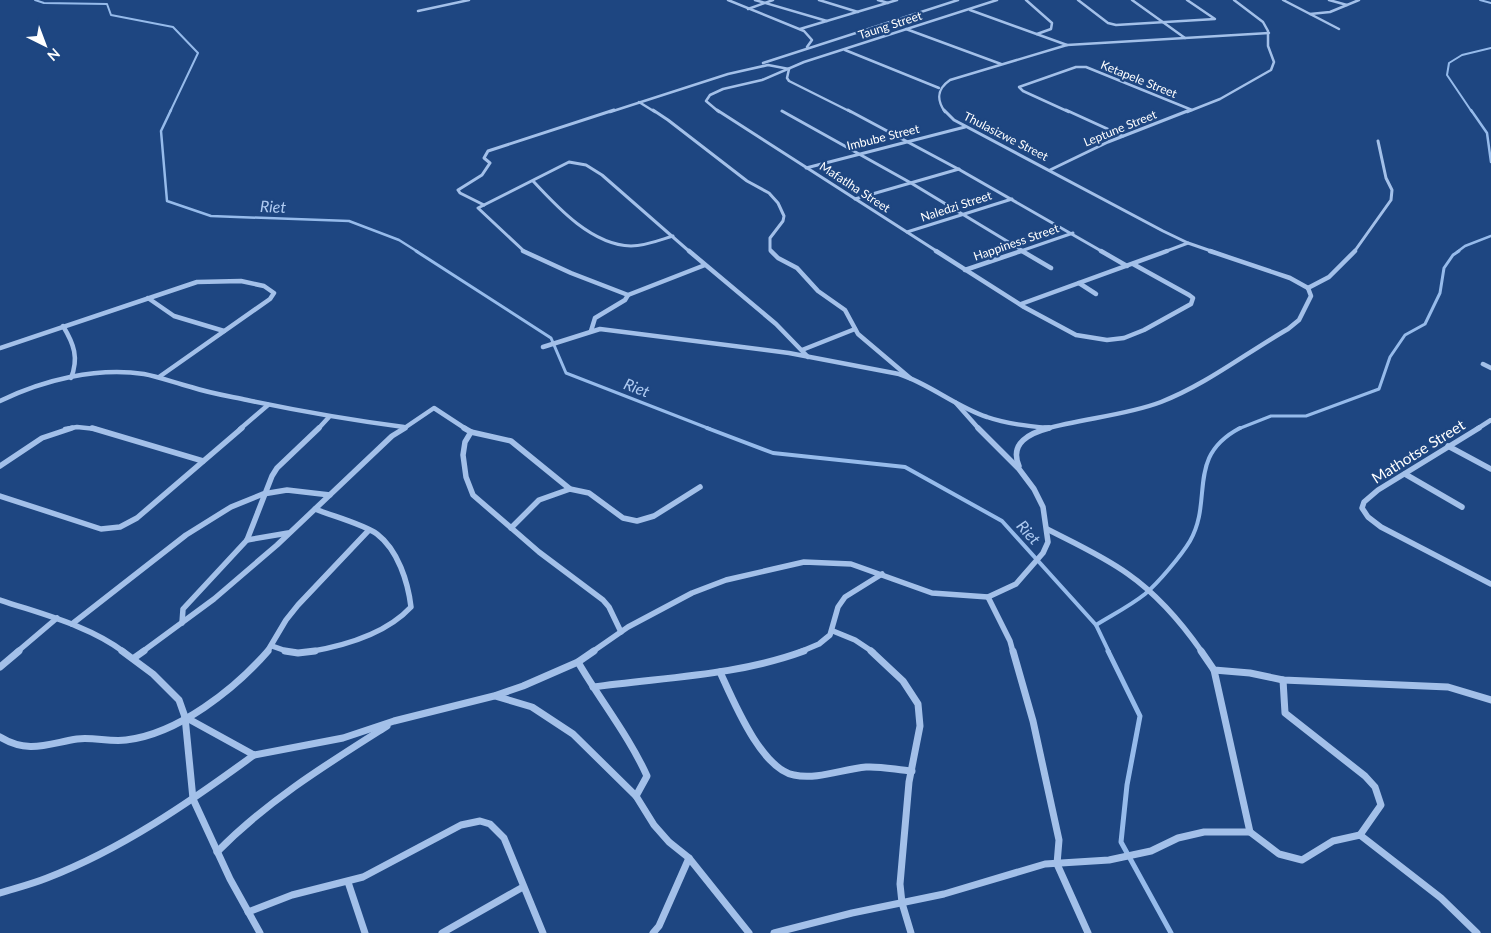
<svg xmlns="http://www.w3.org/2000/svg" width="1491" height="933" font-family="Lato,sans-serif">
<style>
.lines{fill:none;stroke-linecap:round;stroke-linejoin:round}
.stream-far4{stroke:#96bbeb;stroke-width:2}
.stream-far3{stroke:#96bbeb;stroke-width:2.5}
.stream-far2{stroke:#96bbeb;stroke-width:3}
.stream-far1{stroke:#96bbeb;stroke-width:4}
.stream{stroke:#96bbeb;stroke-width:5}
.minor-far4{stroke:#a3c0e9;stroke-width:2.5}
.minor-far3{stroke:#a3c0e9;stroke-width:3}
.minor-far2{stroke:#a3c0e9;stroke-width:4.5}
.minor-far1{stroke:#a3c0e9;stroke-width:5.5}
.minor{stroke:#a3c0e9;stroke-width:7}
.labels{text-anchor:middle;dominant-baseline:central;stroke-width:4.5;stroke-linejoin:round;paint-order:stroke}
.far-street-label{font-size:12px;fill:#fff;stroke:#1e4681}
.street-label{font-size:15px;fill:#fff;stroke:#1e4681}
.water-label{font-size:16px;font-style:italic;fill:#aecaf1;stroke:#1e4681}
</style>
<rect width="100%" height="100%" fill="#1e4681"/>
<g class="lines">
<g class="stream-far4">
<polyline points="35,0 44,3 107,4 111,15 173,27 198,53 170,112"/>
<polyline points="1480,0 1491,3"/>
<polyline points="1472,112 1447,75 1449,63 1462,55 1491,48"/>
</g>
<g class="stream-far3">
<polyline points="171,110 161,131 167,201 211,216 349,221 399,240 418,252"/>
<polyline points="1471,110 1487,133 1491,162"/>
<polyline points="1457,252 1465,246 1491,236"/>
</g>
<g class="stream-far2">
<polyline points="416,251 551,338 566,373 710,429"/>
<polyline points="1238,429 1271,416 1306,416 1379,389 1390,357 1405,335 1425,324 1440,293 1444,268 1453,255 1459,251"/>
</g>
<g class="stream-far1">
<polyline points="707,428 773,453 905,467 1002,521 1096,625 1109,652"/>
<path d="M1096 625C1112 615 1130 606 1145 594 1158 583 1181 556 1190 541 1214 499 1185 457 1240 428"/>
</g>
<polyline class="stream" points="1108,651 1140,716 1127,785 1121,842 1171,933"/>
<g class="minor-far4">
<polyline points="728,0 804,31 812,40 807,47"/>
<polyline points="755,0 827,21"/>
<polyline points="819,0 858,12"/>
<polyline points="878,0 888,3"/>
<polyline points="1026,0 1052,23 1051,29 1037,34"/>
<polyline points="1078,0 1108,23 1116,25 1215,19 1187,0"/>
<polyline points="1132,0 1185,38"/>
<polyline points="1283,0 1339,29"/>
<polyline points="1329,0 1347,5"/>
<polyline points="748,9 773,0"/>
<polyline points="970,10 1067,45"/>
<polyline points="418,11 469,0"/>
<polyline points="1310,14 1330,12 1359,0"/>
<polyline points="800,29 897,0"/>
<polyline points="906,29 1001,64"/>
<polyline points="845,50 939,88"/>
<polyline points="763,63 958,0"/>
<polyline points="789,69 787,78 789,81 851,112"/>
<polyline points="639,102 655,112"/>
<polyline points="610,112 728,74 768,65 789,69"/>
<polyline points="719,112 706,101 710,95 723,89 762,80 804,62 997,0"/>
<path d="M945 112C936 99 937 89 950 80L1067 45 1269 33"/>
<polyline points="1069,112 1023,91 1019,87 1076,67 1086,67 1192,110"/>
<polyline points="1187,112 1220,99 1271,70 1274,62 1268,46 1268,31 1263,22 1234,0"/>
</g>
<g class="minor-far3">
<polyline points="653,110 668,120 747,181 769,193 778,203 784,216 783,221 770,238 770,250 772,252"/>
<polyline points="717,110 938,252"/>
<polyline points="848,110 960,170 1103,252"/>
<polyline points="944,110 954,120 1163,231 1188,243 1214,252"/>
<polyline points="1066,110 1123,136"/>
<polyline points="782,111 911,183 1025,252"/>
<polyline points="806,168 965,127"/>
<polyline points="1050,170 1108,142 1190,110"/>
<path d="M533 181C558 208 592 245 631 246 646 246 660 240 673 236"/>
<polyline points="855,199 959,169"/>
<polyline points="484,205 460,193 458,190 482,175 490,163 484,158 488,151 614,110"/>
<polyline points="907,232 1012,199"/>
<polyline points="525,252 478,208 569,162 586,165 602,175 690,252"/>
<polyline points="1018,252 1073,233"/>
<polyline points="1164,252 1188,243"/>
<polyline points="1354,252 1391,200 1392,190 1386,178 1378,141"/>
</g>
<g class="minor-far2">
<polyline points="523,251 571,273 628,295 625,300 595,318 591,331"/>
<polyline points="689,251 776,324 808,357"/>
<polyline points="771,251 778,258 797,268 818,291 845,310 858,334 910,378"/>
<polyline points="936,251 1024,307 1076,335 1107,340 1124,338 1144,330 1191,304 1193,298 1189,295 1133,264"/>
<polyline points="1022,251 1051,268"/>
<polyline points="1101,251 1127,266"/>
<polyline points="1210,251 1290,278 1308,288"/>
<polyline points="965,270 1021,251"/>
<polyline points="1079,283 1096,294"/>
<polyline points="1308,288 1329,277 1355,251"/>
<polyline points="628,295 705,265"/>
<polyline points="148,298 174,316 224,331"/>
<polyline points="1021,304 1167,251"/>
<path d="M63 326C74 344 79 358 71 378"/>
<path d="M543 347 600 329 789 353 899 374C930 384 956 407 987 417 1007 424 1028 426 1049 428"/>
<polyline points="0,348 197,282 241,281 264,286 274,293 270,299 159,377"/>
<polyline points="802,350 855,329"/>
<polyline points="1483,364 1491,368"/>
<path d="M0 401C43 380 96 367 144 374 160 377 175 383 191 387 209 393 228 396 247 400 299 411 351 420 404 427"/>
<polyline points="956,403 979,429"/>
<polyline points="65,429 77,427 96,429"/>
<polyline points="240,429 268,405"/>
<polyline points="318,429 329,417"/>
<polyline points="403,429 434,408 466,429"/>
<path d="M1045 429C1083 418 1124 416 1161 402 1207 384 1246 353 1288 329L1299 320 1311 296 1308 288"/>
<polyline points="1477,429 1491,420"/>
</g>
<g class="minor-far1">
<polyline points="92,428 203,461"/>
<polyline points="464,428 471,432 465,442 463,455 466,477 473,495 539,552 603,600 609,607 621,632"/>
<polyline points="1045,428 1049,428"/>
<polyline points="1479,428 1378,490 1364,502 1362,508 1368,517 1381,527 1491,584"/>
<polyline points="471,432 511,441 570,489 589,493 623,518 637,521 654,516 700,487"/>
<polyline points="1448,446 1491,469"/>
<polyline points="0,466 42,438 72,428"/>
<path d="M1019 466C1009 443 1030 433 1049 428"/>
<polyline points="1405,474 1462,507"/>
<polyline points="0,496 101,529 120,527 137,518 242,428"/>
<polyline points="511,528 539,500 570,489"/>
<path d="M1047 529C1074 543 1103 556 1128 574 1158 595 1181 622 1202 652"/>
<polyline points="247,540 288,533"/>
<polyline points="988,597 1010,641 1013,652"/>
<path d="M0 600C41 614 88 625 124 652"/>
<polyline points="182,623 183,609 247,540 272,476 277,468 319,428"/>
<polyline points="72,624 186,535 231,507 263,494 287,490 330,495"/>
<polyline points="833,631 855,640 873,652"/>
<polyline points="272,646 289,652"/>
<polyline points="17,652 57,618"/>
<polyline points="142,652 214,599 277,545 392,436 405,428"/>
<polyline points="267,652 286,620 298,605 369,530"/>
<path d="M308 652C344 646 386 634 411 607 408 582 398 550 377 534 363 524 332 516 315 509"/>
<polyline points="592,652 628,627 692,593 726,580 804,562 851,564 932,593 988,597 1016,584 1043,553 1048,542 1043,507 1034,489 1019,469 978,428"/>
<polyline points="800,652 819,644 830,635 838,607 845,597 882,574"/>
</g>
<g class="minor">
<polyline points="122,651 153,674 179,700 185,717 193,799 230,879 260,933"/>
<polyline points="285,651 298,653 315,651"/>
<polyline points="871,651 903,681 918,704 920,726 909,782 900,884 902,903 911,933"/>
<polyline points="1013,651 1033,721 1059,840 1057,864 1088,933"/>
<polyline points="1201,651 1214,670 1250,673 1283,680 1448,687 1491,700"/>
<polyline points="134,658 144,651"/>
<path d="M578 662C600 700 629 736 647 776L636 796 654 825 669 842 689 858 749 933"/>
<polyline points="0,667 19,651"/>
<polyline points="1214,670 1250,832"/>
<path d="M720 672C733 700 761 769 794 775 817 780 843 769 866 767 881 766 897 770 912 771"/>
<polyline points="1283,680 1285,713 1365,776 1375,787 1381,805 1360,835"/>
<path d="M593 687C664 677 736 676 804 651"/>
<polyline points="495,696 532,707 573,734 636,796"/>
<polyline points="185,717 254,755 343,738 394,721 494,696 523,686 578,662 594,651"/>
<path d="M0 737C28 754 47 744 77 739 93 737 110 742 126 740 178 734 235 689 268 651"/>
<path d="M217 852C267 801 327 764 387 726"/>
<polyline points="348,882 365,933"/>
<path d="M0 893C16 888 32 884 47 878 122 849 190 802 254 755"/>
<polyline points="248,912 292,895 363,877 461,825 480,821 490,824 504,838 543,933"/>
<polyline points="442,933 523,887"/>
<polyline points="653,933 659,926 689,858"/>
<polyline points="774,933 852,913 944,894 1045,864 1109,860 1151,851 1178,838 1204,832 1250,832 1279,854 1302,860 1333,841 1360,835 1441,898 1477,933"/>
</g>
</g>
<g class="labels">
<g class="far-street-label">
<text transform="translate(890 25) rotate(-18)">Taung Street</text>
<text transform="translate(1139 79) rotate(22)">Ketapele Street</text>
<text transform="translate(1120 128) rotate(-22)">Leptune Street</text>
<text transform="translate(1006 136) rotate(27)">Thulasizwe Street</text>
<text transform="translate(883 137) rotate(-14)">Imbube Street</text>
<text transform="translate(855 187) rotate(33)">Mafatlha Street</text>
<text transform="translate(956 206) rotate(-18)">Naledzi Street</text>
<text transform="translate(1016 242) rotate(-19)">Happiness Street</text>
</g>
<g class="street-label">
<text transform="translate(1418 451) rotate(-32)">Mathotse Street</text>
</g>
<g class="water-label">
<text transform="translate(273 206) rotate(2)">Riet</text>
<text transform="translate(637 387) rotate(21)">Riet</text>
<text transform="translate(1029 532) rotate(48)">Riet</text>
</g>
</g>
<g transform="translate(45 45) rotate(138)" stroke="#1e4681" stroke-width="4" paint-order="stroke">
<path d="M0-4L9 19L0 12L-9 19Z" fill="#ffffff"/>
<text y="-8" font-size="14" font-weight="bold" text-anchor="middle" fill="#ffffff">N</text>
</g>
</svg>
